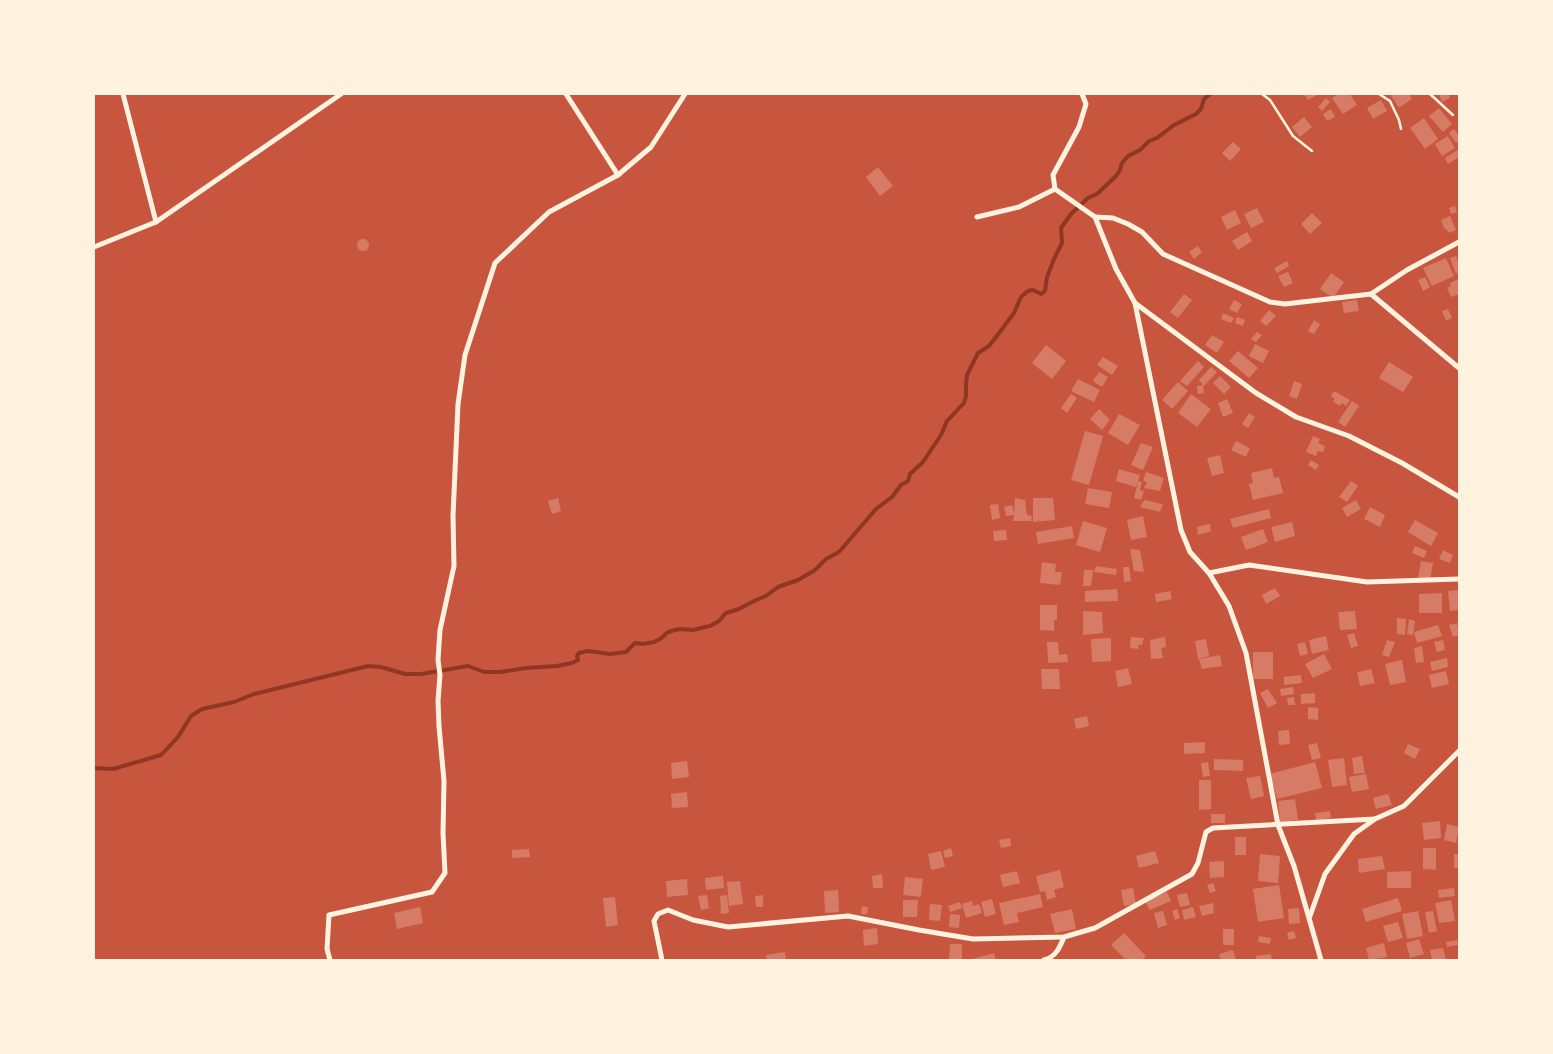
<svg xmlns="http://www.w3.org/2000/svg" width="1553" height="1054" font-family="Bitter,serif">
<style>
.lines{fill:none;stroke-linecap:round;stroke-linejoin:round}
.stream{stroke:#8f3625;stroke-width:4}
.building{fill:#d67c66}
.path{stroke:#fff3e0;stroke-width:2.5}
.minor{stroke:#fff3e0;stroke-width:5}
</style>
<rect width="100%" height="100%" fill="#c8553d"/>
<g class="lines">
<polyline class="stream" points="94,768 113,769 161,755 178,737 191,716 202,709 234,702 254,694 368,666 381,667 405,674 421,674 468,666 484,672 500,672 526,668 557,666 572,663 578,660 577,656 579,653 588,651 610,654 626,652 635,643 643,644 654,642 660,639 668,632 679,629 693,630 710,626 719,621 726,613 739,609 756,600 766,596 778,587 798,580 815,570 826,559 839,552 876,509 892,497 901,485 908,481 910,474 923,462 941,435 947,421 964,403 966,396 966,384 967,375 978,353 989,346 996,337 1014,313 1021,297 1028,291 1033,290 1041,294 1045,291 1047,277 1054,259 1062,243 1061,228 1071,214 1088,198 1097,194 1116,176 1120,170 1122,163 1128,156 1140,150 1149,141 1157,138 1174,125 1196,114 1201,109 1204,99 1210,94"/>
</g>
<g class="building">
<polygon points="1304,94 1319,94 1308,100"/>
<polygon points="1338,94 1350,94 1357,105 1343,114 1332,98"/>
<polygon points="1390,94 1409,94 1412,99 1399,108"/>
<polygon points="1439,94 1449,94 1450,98 1442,102"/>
<polygon points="1326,98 1330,102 1322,111 1318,107"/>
<polygon points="1381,100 1387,111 1373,119 1367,108"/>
<polygon points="1439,108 1452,124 1443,132 1429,116"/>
<polygon points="1331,109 1335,117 1327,121 1323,114"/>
<polygon points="1304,117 1312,127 1300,137 1292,127"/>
<polygon points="1424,118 1438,139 1425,149 1410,128"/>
<polygon points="1454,129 1459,136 1459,141 1456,143 1449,133"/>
<polygon points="1448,136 1455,148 1442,156 1435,144"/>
<polygon points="1233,142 1241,149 1230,161 1222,153"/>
<polygon points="1459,149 1459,157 1448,164 1445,158"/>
<polygon points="878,167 893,186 880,196 866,177"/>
<polygon points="1455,206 1457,212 1451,214 1449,208"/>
<polygon points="1257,208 1264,222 1251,228 1244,214"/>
<polygon points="1235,210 1241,223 1227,230 1221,217"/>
<polygon points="1312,213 1322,223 1310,234 1301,224"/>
<polygon points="1450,216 1456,230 1450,233 1444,228 1441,220"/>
<polygon points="1247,232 1252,241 1238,250 1232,241"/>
<circle cx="363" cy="245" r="6"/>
<polygon points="1198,246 1202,252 1194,259 1189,252"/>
<polygon points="1456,256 1459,264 1459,272 1456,274 1450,258"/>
<polygon points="1446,258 1454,276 1432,286 1423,268"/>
<polygon points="1287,261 1289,266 1277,273 1274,268"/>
<polygon points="1288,272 1293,283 1284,287 1278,276"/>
<polygon points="1331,273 1344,282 1333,298 1320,289"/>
<polygon points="1425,277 1430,287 1423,291 1418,280"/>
<polygon points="1459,279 1459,294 1451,297 1447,288 1451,286 1450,283"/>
<polygon points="1184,294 1192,300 1178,318 1170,312"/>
<polygon points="1234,300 1242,304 1237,313 1229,309"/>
<polygon points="1357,300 1359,311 1344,313 1342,302"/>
<polygon points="1448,309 1452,318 1446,321 1442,311"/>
<polygon points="1269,310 1276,316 1266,326 1260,321"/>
<polygon points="1223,313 1234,318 1231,323 1221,319"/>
<polygon points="1237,317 1245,320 1243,326 1235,323"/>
<polygon points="1314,320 1320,324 1314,334 1308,331"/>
<polygon points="1257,332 1262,335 1256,342 1251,339"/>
<polygon points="1212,335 1224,342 1217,353 1205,345"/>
<polygon points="1255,344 1269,351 1263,363 1249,356"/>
<polygon points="1046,345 1066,361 1052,379 1032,363"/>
<polygon points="1238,351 1258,368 1249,378 1229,361"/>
<polygon points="1103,357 1118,366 1112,375 1097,365"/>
<polygon points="1198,361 1204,367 1187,386 1180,381"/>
<polygon points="1389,362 1413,377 1403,392 1379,378"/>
<polygon points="1211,367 1217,372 1204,386 1199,380"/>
<polygon points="1099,372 1108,377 1102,387 1093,381"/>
<polygon points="1220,376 1231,387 1224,394 1213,383"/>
<polygon points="1078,379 1100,390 1094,402 1071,391"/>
<polygon points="1294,381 1302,384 1297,399 1289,396"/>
<polygon points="1178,382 1188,391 1172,409 1162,400"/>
<polygon points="1203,385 1204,393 1198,394 1197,386"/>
<polygon points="1334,391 1350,400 1346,406 1342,403 1340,406 1333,402 1335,399 1331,396"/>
<polygon points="1071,394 1077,398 1067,413 1061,408"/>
<polygon points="1191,394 1211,409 1197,427 1178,413"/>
<polygon points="1227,399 1233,413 1223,417 1218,403"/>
<polygon points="1352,401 1359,406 1345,427 1338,422"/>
<polygon points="1099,409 1110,420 1102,430 1090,419"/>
<polygon points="1249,413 1255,417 1248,428 1242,424"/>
<polygon points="1119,414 1140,425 1128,445 1108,433"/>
<polygon points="1085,431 1103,436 1089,485 1071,480"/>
<polygon points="1313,436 1320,439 1318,443 1325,446 1323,452 1318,451 1316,456 1306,452"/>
<polygon points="1236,441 1250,448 1246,457 1231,450"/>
<polygon points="1141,443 1153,447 1143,470 1131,465"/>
<polygon points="1220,455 1224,473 1212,476 1207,458"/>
<polygon points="1311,460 1319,465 1316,470 1308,465"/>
<polygon points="1272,468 1274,478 1279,477 1283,493 1253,500 1249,484 1253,483 1251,473"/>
<polygon points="1119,469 1140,475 1136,487 1116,481"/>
<polygon points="1146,472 1164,478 1160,491 1144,488 1147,482 1143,481"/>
<polygon points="1138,481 1142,482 1140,490 1144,491 1141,500 1134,498"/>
<polygon points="1351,481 1358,486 1347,502 1339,497"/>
<polygon points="1088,488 1112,492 1109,508 1085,504"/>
<polygon points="558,498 561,511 552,514 548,501"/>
<polygon points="1015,498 1025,500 1027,515 1032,516 1031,521 1013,521 1014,515 1006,516 1004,507 1012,505 1014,514"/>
<polygon points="1033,498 1053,498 1055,520 1033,522"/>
<polygon points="1144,500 1163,504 1160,512 1140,507"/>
<polygon points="1356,500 1361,509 1347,517 1342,508"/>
<polygon points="998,504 1000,518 992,520 990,505"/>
<polygon points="1370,507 1385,515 1380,527 1364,519"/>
<polygon points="1269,509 1271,518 1233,528 1230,519"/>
<polygon points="1143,516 1147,537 1131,540 1127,520"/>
<polygon points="1415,520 1438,533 1431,546 1408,532"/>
<polygon points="1083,521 1107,528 1100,552 1076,545"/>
<polygon points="1292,522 1295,536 1275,542 1271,527"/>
<polygon points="1210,524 1211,531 1198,535 1197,527"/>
<polygon points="1072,526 1074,538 1038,544 1036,532"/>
<polygon points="1263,529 1268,542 1246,550 1241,537"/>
<polygon points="1006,530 1007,540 994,541 993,531"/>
<polygon points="1415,546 1427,551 1424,558 1412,553"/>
<polygon points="1130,549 1140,550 1144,572 1134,571"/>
<polygon points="1443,550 1453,555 1450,563 1439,559"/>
<polygon points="1421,561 1433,563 1430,580 1418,578"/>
<polygon points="1042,562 1056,564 1055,572 1062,572 1060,585 1040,583"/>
<polygon points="1096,566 1117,569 1116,575 1094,572"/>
<polygon points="1123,567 1129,567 1131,581 1124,582"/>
<polygon points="1084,570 1093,570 1091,586 1083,586"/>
<polygon points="1275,588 1280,596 1266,604 1262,595"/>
<polygon points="1117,589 1118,601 1085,602 1085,591"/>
<polygon points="1459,590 1459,610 1450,611 1448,591"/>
<polygon points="1170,591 1172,599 1156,602 1155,594"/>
<polygon points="1442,593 1442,613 1419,613 1419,594"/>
<polygon points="1040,605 1057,605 1057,620 1054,620 1054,631 1040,630"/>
<polygon points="1083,611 1102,612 1103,633 1083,635"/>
<polygon points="1355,611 1357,629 1340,630 1338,612"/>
<polygon points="1397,618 1406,619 1405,635 1397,634"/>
<polygon points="1409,619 1415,621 1413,635 1407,634"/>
<polygon points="1457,623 1459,635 1453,637 1449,625"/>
<polygon points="1438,625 1442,636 1417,643 1414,632"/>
<polygon points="1354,633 1358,646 1351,648 1347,635"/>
<polygon points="1326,636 1329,650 1312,654 1309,640"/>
<polygon points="1131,637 1144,638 1142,645 1138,645 1139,649 1130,648"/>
<polygon points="1165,637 1166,647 1161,648 1163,658 1151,659 1150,640"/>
<polygon points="1111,638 1111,661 1092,662 1091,639"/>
<polygon points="1206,639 1209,656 1198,659 1195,641"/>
<polygon points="1387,640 1395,642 1389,657 1382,655"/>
<polygon points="1443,640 1445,650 1437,652 1434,642"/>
<polygon points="1047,642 1058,642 1059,655 1067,654 1068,662 1048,663"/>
<polygon points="1305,642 1308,654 1300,656 1297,644"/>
<polygon points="1422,646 1424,662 1416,663 1414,648"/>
<rect x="1253" y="652" width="20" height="27"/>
<polygon points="1324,654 1332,669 1313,678 1305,664"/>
<polygon points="1220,655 1222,666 1202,669 1199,659"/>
<polygon points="1447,658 1448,667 1432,671 1430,662"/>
<polygon points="1402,660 1406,682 1390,685 1385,664"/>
<polygon points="1128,668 1132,684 1118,687 1115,671"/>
<polygon points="1041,669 1059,669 1060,689 1042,689"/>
<polygon points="1371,669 1375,683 1360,686 1357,672"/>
<polygon points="1446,671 1449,684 1432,688 1429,675"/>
<polygon points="1301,675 1302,683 1284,685 1284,677"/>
<polygon points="1293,687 1294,694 1281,696 1280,689"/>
<polygon points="1268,689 1277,703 1268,708 1260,693"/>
<polygon points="1315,693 1315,703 1301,704 1301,694"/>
<polygon points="1294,697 1295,705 1288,705 1287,698"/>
<polygon points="1308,707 1318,708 1318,720 1308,719"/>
<polygon points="1087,716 1089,726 1076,729 1074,719"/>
<polygon points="1289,730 1290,744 1279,745 1278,731"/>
<polygon points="1205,742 1205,753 1184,754 1184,743"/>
<polygon points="1317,743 1321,758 1312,760 1308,745"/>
<polygon points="1408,744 1420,749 1415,759 1404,753"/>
<polygon points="1362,756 1365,773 1354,774 1352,758"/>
<polygon points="1344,758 1347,785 1332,787 1328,760"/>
<polygon points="1214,759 1243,760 1243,771 1214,770"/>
<polygon points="687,761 689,777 672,779 671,763"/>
<polygon points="1208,762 1210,776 1203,777 1201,763"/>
<polygon points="1315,762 1322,788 1277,799 1270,774"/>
<polygon points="1366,774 1369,789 1352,792 1349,777"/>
<polygon points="1260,776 1264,796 1251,799 1246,778"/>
<polygon points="1199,780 1211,780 1211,809 1199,810"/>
<polygon points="687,792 688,807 672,808 671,794"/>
<polygon points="1388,794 1392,805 1376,809 1373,798"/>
<polygon points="1295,799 1298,820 1280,822 1278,801"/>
<polygon points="1330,811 1331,818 1316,820 1315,813"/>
<rect x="1211" y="814" width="14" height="9"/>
<polygon points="1440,821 1441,838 1424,840 1422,823"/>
<polygon points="1447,824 1459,827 1456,843 1444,840"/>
<rect x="1235" y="837" width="11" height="18"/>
<polygon points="1010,838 1011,846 1001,848 999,840"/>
<polygon points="951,848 953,856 945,858 943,851"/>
<polygon points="1423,848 1436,848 1436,870 1423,869"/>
<polygon points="529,849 530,857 512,858 512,850"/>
<polygon points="941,851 945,867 931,870 928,854"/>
<polygon points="1155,851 1159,863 1139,868 1136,856"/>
<polygon points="1260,854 1280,856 1278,883 1258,881"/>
<rect x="1454" y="854" width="5" height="14"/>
<polygon points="1382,856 1385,869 1359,873 1358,859"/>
<polygon points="1224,861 1224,877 1210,878 1209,862"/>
<polygon points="1060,870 1064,887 1054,890 1056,897 1047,900 1045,891 1040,892 1036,876"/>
<polygon points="1017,871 1020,883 1003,887 1000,875"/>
<polygon points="1411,871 1411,888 1387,888 1387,872"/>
<polygon points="882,874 883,888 873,888 872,876"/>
<polygon points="723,876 724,888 706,890 705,878"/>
<polygon points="905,877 923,879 921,897 903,895"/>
<polygon points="687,879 688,895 667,897 666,881"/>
<polygon points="740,881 743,904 729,906 727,882"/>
<polygon points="1213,883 1216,891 1210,893 1207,885"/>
<polygon points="1279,885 1284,918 1258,922 1253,889"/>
<polygon points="1133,888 1136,904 1124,906 1121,890"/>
<polygon points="1454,888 1455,896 1439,898 1438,890"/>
<polygon points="838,890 839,912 825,913 824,891"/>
<polygon points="1167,892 1171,901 1150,910 1145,901"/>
<polygon points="1187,893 1190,905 1180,907 1177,895"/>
<polygon points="1040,894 1043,907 1017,913 1019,922 1004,925 999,903"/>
<polygon points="707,895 709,908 701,910 698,896"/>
<polygon points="727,895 729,913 721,914 720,896"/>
<polygon points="763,895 763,907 756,907 755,896"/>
<polygon points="615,897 618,925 606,927 603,898"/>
<polygon points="1398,898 1402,911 1366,922 1362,909"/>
<polygon points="992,899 996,914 985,917 981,902"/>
<polygon points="903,900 918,900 917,917 903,917"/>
<polygon points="1451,900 1455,921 1439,923 1435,903"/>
<polygon points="972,901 973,906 979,904 982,913 966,918 962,904"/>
<polygon points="960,902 962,908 950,912 948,906"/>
<polygon points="1213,903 1214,913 1202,916 1199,906"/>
<polygon points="930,904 942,905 940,921 929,920"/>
<polygon points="862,906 868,907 867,914 861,914"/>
<polygon points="420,907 423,923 397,929 394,913"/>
<polygon points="1193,907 1196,917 1184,920 1182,910"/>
<polygon points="1299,908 1300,923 1289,924 1288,909"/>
<polygon points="1072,909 1076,929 1055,933 1050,914"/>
<polygon points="1177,909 1180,918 1175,920 1172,911"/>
<polygon points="1163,911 1167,925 1158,928 1154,913"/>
<polygon points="1418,911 1423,936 1407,939 1402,914"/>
<polygon points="1433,911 1437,931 1429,933 1425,912"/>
<polygon points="950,914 960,915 959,928 949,927"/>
<polygon points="1398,922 1403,938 1388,942 1383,926"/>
<polygon points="877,928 878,944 864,946 863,930"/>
<rect x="1223" y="929" width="11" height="16"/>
<polygon points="1294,931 1296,938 1289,940 1287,933"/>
<polygon points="1124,933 1146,956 1142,960 1126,960 1111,945"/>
<polygon points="1259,936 1271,938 1270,944 1258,942"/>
<polygon points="1419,939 1424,954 1410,958 1406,943"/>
<polygon points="1457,940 1458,945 1447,947 1446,942"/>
<polygon points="1384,943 1387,957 1369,960 1366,948"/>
<polygon points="950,944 962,944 962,960 949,960"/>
<polygon points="1443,948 1446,960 1432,960 1430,950"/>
<polygon points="1233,950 1236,960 1221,960 1219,954"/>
<polygon points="785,952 786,960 767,960 766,955"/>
<polygon points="994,953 996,960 968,960"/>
<polygon points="1271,954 1272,960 1256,960 1256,956"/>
</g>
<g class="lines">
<g class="path">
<polyline points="1262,94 1270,100 1293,136 1312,151"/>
<polyline points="1379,94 1390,101 1399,120 1401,129"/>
<polyline points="1430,94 1453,115"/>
</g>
<g class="minor">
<polyline points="566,94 618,175"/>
<polyline points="1082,94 1086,104 1079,127 1053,175 1055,189 1095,217 1116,269 1135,303 1256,393 1296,417 1349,436 1402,463 1459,497"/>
<polyline points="977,217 1019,207 1055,189"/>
<polyline points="1095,217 1113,218 1128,224 1142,232 1163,254 1270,302 1285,304 1371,294 1459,368"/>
<polyline points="156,222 341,94"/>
<polyline points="94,247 156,222 123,94"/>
<polyline points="1371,294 1407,270 1459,242"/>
<polyline points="1135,303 1181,530 1190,552 1209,573 1249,565 1367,582 1459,579"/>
<polyline points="1209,573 1229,606 1246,653 1278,825 1294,866 1321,960"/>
<polyline points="1310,916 1325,874 1354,834 1375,819 1404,806 1459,751"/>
<polyline points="330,960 327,949 329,915 432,892 445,873 443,833 444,781 439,726 438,701 440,675 438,660 440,630 454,566 453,516 458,404 465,355 495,263 549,212 618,175 651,147 685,94"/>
<polyline points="662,960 654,921 658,914 668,910 693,920 728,927 848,916 919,930 973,939 1064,937 1095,928 1192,874 1198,863 1206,832 1213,828 1375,819"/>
<path d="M1044 960C1056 957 1060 947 1064 937"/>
</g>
</g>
<rect width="1553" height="1054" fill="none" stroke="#fff3e0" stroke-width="190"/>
</svg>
